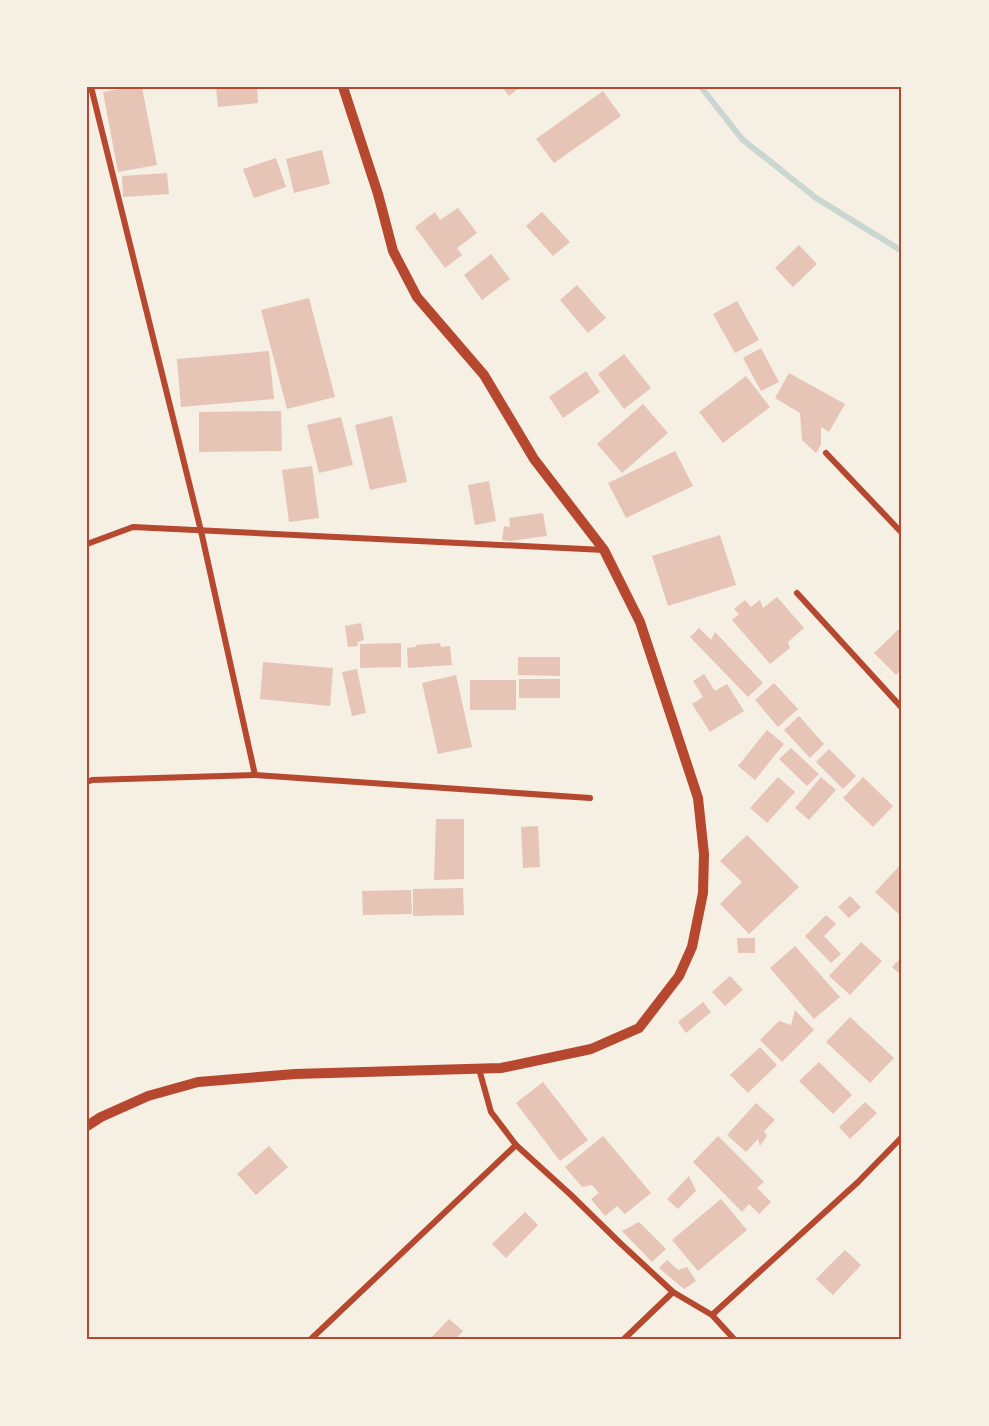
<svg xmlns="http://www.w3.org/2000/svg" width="989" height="1426" font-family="Poppins,sans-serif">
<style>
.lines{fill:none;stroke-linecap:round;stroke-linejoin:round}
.stream{stroke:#c9d6d2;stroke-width:6}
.building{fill:#e6c5b7}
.minor{stroke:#b5482f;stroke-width:6}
.tertiary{stroke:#b5482f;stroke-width:10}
.neatline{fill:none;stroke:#b5482f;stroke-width:2}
</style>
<rect width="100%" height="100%" fill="#f6efe4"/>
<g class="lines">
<polyline class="stream" points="701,87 742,139 816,198 902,251"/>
</g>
<g class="building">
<polygon points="132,87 142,87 157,165 118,172 103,92"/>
<polygon points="216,87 257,87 258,103 218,107"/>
<polygon points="502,87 520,87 509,96"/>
<polygon points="603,91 621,116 554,163 536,139"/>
<polygon points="322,150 330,184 294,193 286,159"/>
<polygon points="276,158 286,187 254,198 243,169"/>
<polygon points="167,173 169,194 123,197 122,176"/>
<polygon points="458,208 477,233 457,248 462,255 445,268 415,227 435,212 440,220"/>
<polygon points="542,212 570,242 553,256 526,226"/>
<polygon points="799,245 817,264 793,287 775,268"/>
<polygon points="491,254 510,279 482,300 464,275"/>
<polygon points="577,285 606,318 588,333 560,300"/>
<polygon points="309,298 335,397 287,409 261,310"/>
<polygon points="737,301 759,340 735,353 713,314"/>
<polygon points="761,348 779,382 761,391 743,358"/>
<polygon points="269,351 274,399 181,407 177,359"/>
<polygon points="624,354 651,388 624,409 598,374"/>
<polygon points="586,371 600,392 563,418 549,397"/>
<polygon points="789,373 845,404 829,432 821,427 821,445 816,453 802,440 800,413 775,398"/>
<polygon points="746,376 770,407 723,443 699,412"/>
<polygon points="643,404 668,433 622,473 597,444"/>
<polygon points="281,411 282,451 199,452 199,412"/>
<polygon points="392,416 407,482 370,490 355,425"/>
<polygon points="341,417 353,465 319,473 307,425"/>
<polygon points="675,451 693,486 626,518 608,483"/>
<polygon points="312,466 319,518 289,522 282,470"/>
<polygon points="489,481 496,521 475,525 468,485"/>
<polygon points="543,513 547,536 510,541 502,540 504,526 510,527 509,518"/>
<polygon points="720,535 736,585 668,606 652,556"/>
<polygon points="777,597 804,628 788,642 790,648 770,664 732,620 739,614 734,609 745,600 751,607 760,600 763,608"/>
<polygon points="361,623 364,640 357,642 358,646 348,647 345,626"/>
<polygon points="902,626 902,669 896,675 874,653"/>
<polygon points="699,628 711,640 715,632 763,683 748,697 690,637"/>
<polygon points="401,643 401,667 360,668 360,644"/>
<polygon points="440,643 441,647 450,646 452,665 408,668 407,648 416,647 416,645"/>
<polygon points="518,657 560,657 560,676 518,675"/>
<polygon points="263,662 333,668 330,706 260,699"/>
<polygon points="357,669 366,713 352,716 342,672"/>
<polygon points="704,674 715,691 727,684 744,711 710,732 692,704 703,697 693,681"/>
<polygon points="456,675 472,747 438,754 422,683"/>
<rect x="519" y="679" width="41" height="19"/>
<rect x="470" y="680" width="46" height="30"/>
<polygon points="774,683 798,709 778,727 755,700"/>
<polygon points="799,716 824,744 810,758 784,730"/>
<polygon points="767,730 784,744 755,780 738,766"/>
<polygon points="791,748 819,774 807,786 779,759"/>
<polygon points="829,749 856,776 843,789 816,762"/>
<polygon points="778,777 795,792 767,823 750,808"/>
<polygon points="821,777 836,790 809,820 795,808"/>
<polygon points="863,777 893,806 873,827 843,798"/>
<polygon points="436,819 464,819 464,879 434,880"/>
<polygon points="538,826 540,867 523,868 521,827"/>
<polygon points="747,835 799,887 749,934 720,904 742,882 720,861"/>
<polygon points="902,863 902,917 875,892"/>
<polygon points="463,888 464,915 413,916 413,889"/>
<polygon points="411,890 412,914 363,915 362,891"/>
<polygon points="850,896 861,907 849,918 838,907"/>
<polygon points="826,915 836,924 824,936 841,954 831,963 805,936"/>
<polygon points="737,938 755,938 755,953 738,953"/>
<polygon points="861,942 882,961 850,995 829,976"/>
<polygon points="795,946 840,997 814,1019 770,968"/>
<polygon points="902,957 902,976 892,967"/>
<polygon points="730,976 743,990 725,1006 712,992"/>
<polygon points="703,1002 711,1012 686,1033 678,1022"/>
<polygon points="795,1010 814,1030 782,1062 760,1040 779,1021 791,1025"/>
<polygon points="850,1017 894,1058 870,1083 826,1042"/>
<polygon points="760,1047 777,1065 748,1093 730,1075"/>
<polygon points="819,1062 852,1095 833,1114 799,1081"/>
<polygon points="543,1082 588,1140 560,1161 516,1103"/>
<polygon points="865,1102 877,1113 850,1139 839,1127"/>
<polygon points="756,1103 775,1120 764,1131 767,1136 760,1146 758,1139 746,1152 727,1135"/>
<polygon points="603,1136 651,1193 625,1214 617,1206 605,1216 591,1199 599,1193 592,1185 582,1187 565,1167"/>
<polygon points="718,1136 764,1182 757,1188 771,1202 759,1214 749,1204 742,1212 693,1162"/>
<polygon points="269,1146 288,1167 256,1195 237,1174"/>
<polygon points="689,1176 696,1191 678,1209 667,1199"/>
<polygon points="721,1199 747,1230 698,1271 672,1240"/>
<polygon points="525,1212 538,1225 506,1258 492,1244"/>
<polygon points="639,1222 666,1249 652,1262 622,1231"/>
<polygon points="845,1250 861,1265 833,1295 816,1279"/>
<polygon points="667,1260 678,1270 687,1267 696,1281 684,1289 659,1268"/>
<polygon points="449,1319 463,1331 456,1339 430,1339"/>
</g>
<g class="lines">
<g class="minor">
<polyline points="91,87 201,531 255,775"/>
<polyline points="826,453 902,533"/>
<polyline points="87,544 133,527 604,550"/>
<polyline points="797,593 902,708"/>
<polyline points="87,782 92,780 255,775 590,798"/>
<polyline points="479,1069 491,1112 516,1145 571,1195 619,1242 673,1292 712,1315 858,1182 902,1137"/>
<polyline points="712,1315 734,1339"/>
<polyline points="311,1339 516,1145"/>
<polyline points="624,1339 673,1292"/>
</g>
<polyline class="tertiary" points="87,1126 101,1117 148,1096 198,1082 295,1074 501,1068 591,1049 639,1028 679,976 692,947 703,893 704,854 698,798 640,622 604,550 534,459 484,375 417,297 393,251 378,194 343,87"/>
</g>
<rect width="989" height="1426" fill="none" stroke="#f6efe4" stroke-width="177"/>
<rect x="88" y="88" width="812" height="1250" class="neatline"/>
</svg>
